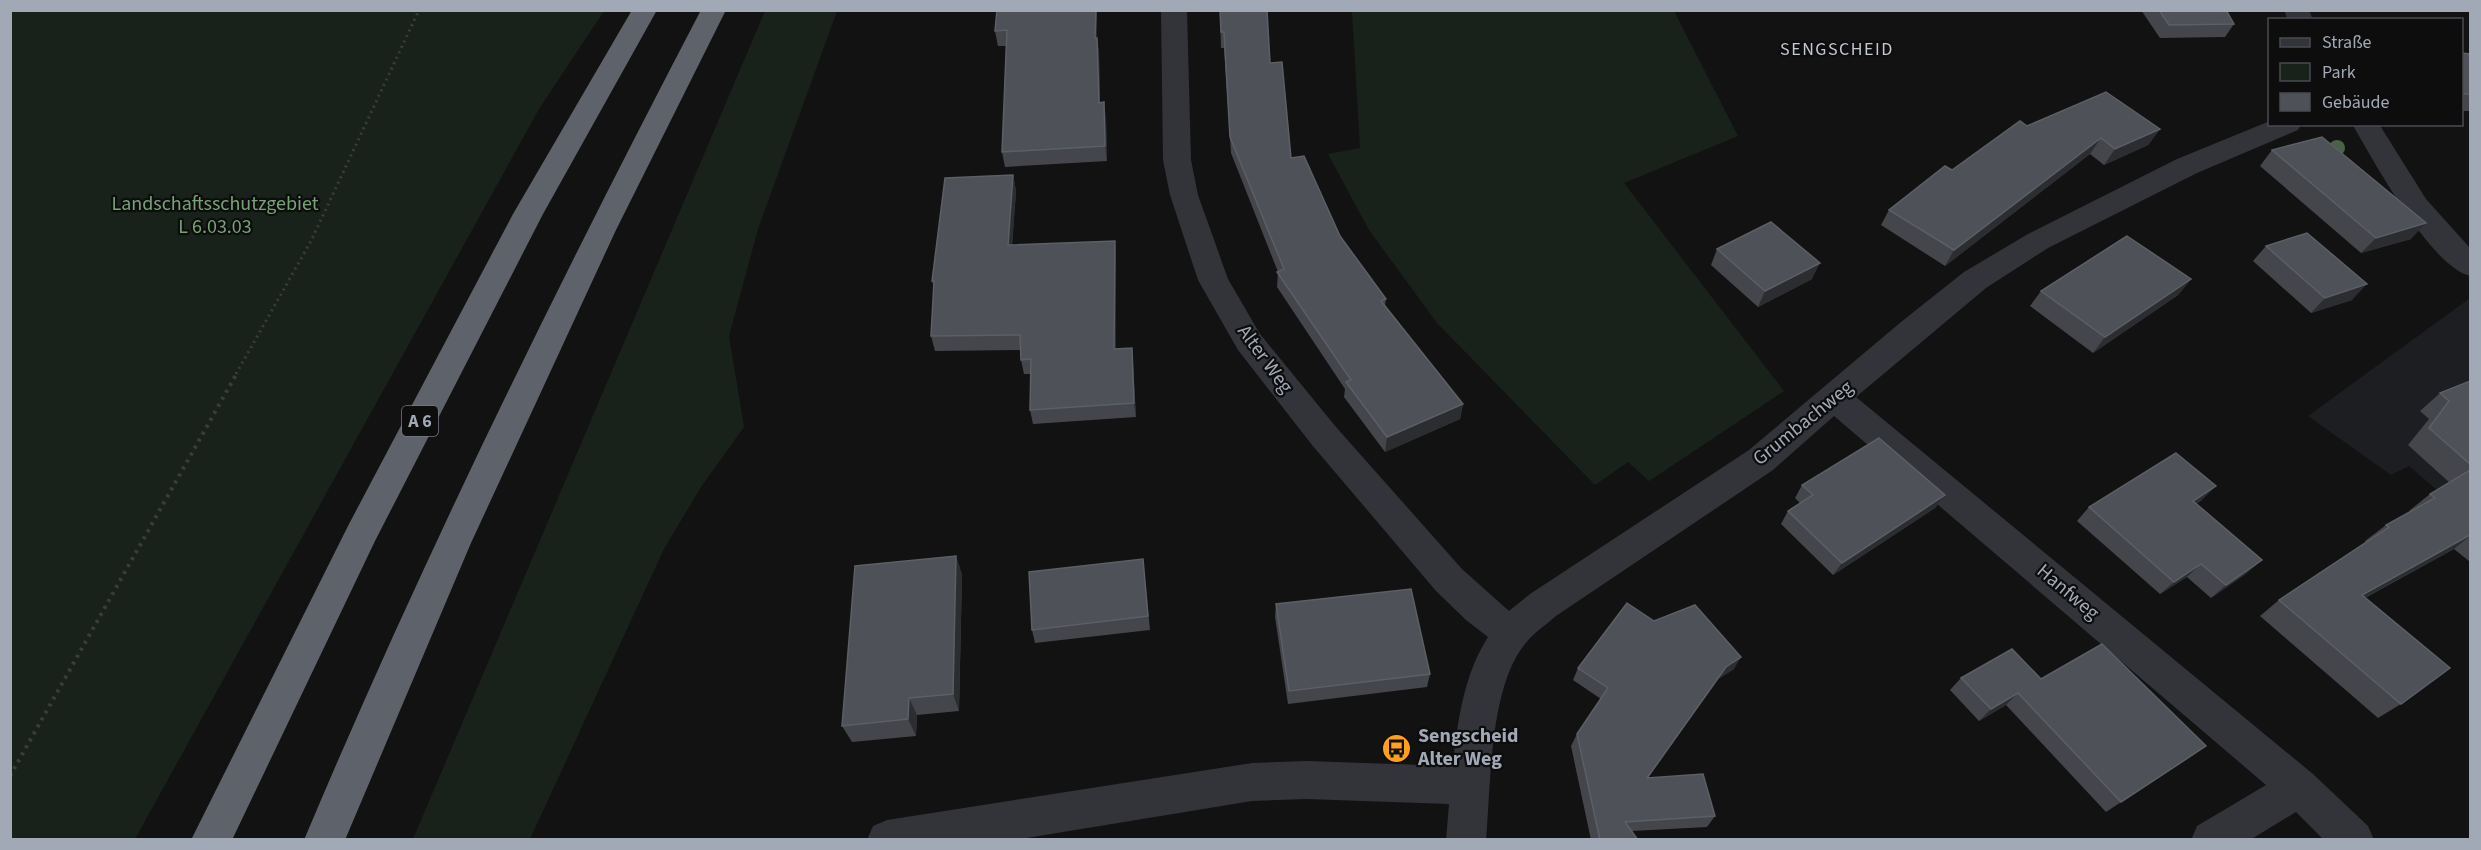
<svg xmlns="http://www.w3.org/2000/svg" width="2481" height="850" font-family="'Source Sans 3',sans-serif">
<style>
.built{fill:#1d1e21}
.green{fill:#19221a}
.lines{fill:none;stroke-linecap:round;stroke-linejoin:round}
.path-far1{stroke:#383b40;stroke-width:3;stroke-dasharray:2 4;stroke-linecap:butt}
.path{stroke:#383b40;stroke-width:4;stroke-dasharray:3 5;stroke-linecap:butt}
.minor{fill:#323439;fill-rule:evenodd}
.highway{fill:#5e626a;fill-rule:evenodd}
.tree{fill:#4a6249}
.wall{fill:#44464c}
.shaded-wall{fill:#2c2d30}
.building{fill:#4e5157;stroke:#5b5f66;stroke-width:1.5}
.labels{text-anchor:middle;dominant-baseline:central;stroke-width:4.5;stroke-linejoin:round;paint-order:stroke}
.far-quarter-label{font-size:18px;letter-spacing:1.5px;fill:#c3c8d1;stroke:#0d0d0e}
.shield{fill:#0d0d0e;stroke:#757a84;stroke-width:1.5}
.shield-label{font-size:18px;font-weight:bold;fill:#a1a9b6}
.park-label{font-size:20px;fill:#77a376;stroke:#0d0d0e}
.street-label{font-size:20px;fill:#a1a9b6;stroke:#0d0d0e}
.poi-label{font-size:20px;font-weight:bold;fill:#a1a9b6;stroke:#0d0d0e;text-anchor:start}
</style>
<rect width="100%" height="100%" fill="#121213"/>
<polygon class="built" points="2470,298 2470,518 2409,466 2391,475 2308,416"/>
<g class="green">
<polygon points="10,11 604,11 539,109 135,839 11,839"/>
<polygon points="765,11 837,11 758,229 729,336 744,427 701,487 664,549 530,839 413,839"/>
<polygon points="1352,11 1674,11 1738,136 1624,183 1784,391 1649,481 1628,462 1595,485 1437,323 1369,230 1328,154 1360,148"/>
</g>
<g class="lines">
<polyline class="path-far1" points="236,374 311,241 419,10"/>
<polyline class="path" points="10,776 237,373"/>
<g class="minor">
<path d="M1161 10H1187L1191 160 1198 195 1228 279 1260 334 1336 427 1462 569 1509 611 1530 594 1749 450 1901 322 1964 272 2028 234 2177 159 2270 121V124H2301L2298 130 2197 173 2048 248 1986 288 1856 397 2313 774 2368 826 2374 840H2324L2296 812 2250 840H2191L2197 826 2266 785 1834 416 1773 470 1556 616C1546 625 1533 633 1525 644 1489 688 1491 785 1486 840H1446L1449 804 1306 799 1252 801 1014 840H867L873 826 887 820 1252 763 1306 761 1453 766C1457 723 1464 674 1488 637L1466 620 1436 591 1312 445 1238 350 1198 280 1170 195 1163 160Z"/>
<polygon points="2284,10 2309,10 2313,20 2288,20"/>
<path d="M2352 124H2379L2426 199 2470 248V276C2430 266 2374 161 2352 124Z"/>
</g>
<g class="highway">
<polygon points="632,10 657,10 543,214 375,541 232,840 191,840 349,524 513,214"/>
<path d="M701 10H726L616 230 471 543 345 840H304C423 557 559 282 701 10Z"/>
</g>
</g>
<circle class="tree" cx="2337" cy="148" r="8"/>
<g class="wall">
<polygon points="997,10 1097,10 1097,38 1099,53 1100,103 1106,118 1107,161 1005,167 1002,152 1006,46 998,46 995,31"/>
<polygon points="1220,10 1270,63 1291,158 1340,236 1386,299 1385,305 1463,404 1460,419 1385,452 1344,397 1345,389 1277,287 1278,272 1231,153 1224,48 1221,48"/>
<polygon points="2141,10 2226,10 2234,24 2225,37 2160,38"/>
<polygon points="2462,53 2470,54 2470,111 2462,111"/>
<polygon points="2027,126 2160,129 2148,145 2104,165 2090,154 1945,266 1881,225 1889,210"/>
<polygon points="2272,150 2411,239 2361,253 2260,166"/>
<polygon points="1013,175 1016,191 1012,245 1116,256 1116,349 1132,348 1136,417 1033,424 1030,410 1031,374 1024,374 1021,360 1020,350 935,351 931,336 934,287 932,281"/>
<polygon points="2266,246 2352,300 2311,313 2253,261"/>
<polygon points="1717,249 1812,279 1758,307 1711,265"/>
<polygon points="2191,279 2178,295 2093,353 2030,306 2041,291"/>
<polygon points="2470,381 2470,561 2469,561 2454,549 2365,598 2401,704 2378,718 2260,616 2279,600 2366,542 2365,541 2386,525 2410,512 2409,511 2430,494 2450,483 2408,445 2429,419 2420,411 2440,393"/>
<polygon points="1802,485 1945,495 1935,508 1833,575 1781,524 1788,511 1800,503 1795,498"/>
<polygon points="2202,500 2196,504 2247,573 2211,598 2187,577 2160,594 2077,521 2089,507"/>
<polygon points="956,556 962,575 959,711 917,715 916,736 852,742 842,726"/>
<polygon points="1143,559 1150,630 1035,643 1032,630"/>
<polygon points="1276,604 1430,674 1427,687 1288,704 1275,617"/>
<polygon points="1654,621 1734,669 1718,679 1648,778 1715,816 1707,827 1632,831 1638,840 1591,840 1571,746 1577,734 1601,699 1573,680 1578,668"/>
<polygon points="1961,678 2041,679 2190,757 2106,812 2006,705 1979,721 1950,690"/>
</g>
<g class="shaded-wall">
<polygon points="1096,10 1097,10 1097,53 1095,38"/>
<polygon points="1097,38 1099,53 1100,118 1099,103"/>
<polygon points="1104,102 1106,118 1107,161 1105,146"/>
<polygon points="2160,129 2148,145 2104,165 2115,149"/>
<polygon points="2101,138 2090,154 1945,266 1954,250"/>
<polygon points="1013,175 1016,191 1011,261 1008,245"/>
<polygon points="2426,223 2411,239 2361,253 2376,238"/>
<polygon points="1115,241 1116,256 1116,364 1114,349"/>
<polygon points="1820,263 1812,279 1758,307 1765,291"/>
<polygon points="2191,279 2178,295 2093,353 2105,337"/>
<polygon points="2367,284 2352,300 2311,313 2325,298"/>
<polygon points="1132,348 1133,363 1136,417 1134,403"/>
<polygon points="1463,404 1460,419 1385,452 1387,437"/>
<polygon points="2216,486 2202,500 2179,515 2193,501"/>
<polygon points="1945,495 1935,508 1833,575 1842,563"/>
<polygon points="2470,535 2470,536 2454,549 2340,611 2362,595"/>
<polygon points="956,556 962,575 959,711 953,694"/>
<polygon points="2262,560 2247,573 2211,598 2226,585"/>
<polygon points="2201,564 2187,577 2160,594 2174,582"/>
<polygon points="1741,657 1734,669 1718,679 1640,789 1647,778 1726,667"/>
<polygon points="2018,693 2006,705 1979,721 1991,709"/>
<polygon points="909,698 917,715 916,736 908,719"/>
<polygon points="2206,746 2190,757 2106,812 2121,802"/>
</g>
<g class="building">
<polygon points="997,10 1096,10 1095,38 1097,38 1099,103 1104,102 1105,146 1002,152 1007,30 995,31"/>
<polygon points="1220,10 1267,10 1270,63 1282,62 1291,158 1304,156 1340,236 1386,299 1381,301 1463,404 1387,437 1346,382 1351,380 1277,272 1284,269 1230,137 1224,32 1221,32"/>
<polygon points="2159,10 2226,10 2234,24 2169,25"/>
<polygon points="2462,53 2470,54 2470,94 2462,94"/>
<polygon points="2106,92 2160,129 2115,149 2101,138 1954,250 1889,210 1945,166 1952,170 2020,121 2027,126"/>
<polygon points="2322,137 2426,223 2376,238 2272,150"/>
<polygon points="1013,175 1008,245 1115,241 1114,349 1132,348 1134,403 1030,410 1031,359 1021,360 1020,335 931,336 934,281 932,281 945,178"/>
<polygon points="1771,222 1820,263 1765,291 1717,249"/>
<polygon points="2307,233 2367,284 2325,298 2266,246"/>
<polygon points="2127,236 2191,279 2105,337 2041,291"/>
<polygon points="2470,381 2470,464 2429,428 2449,401 2440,393"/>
<polygon points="1879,438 1945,495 1842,563 1788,511 1813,495 1802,485"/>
<polygon points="2176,453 2216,486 2193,501 2262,560 2226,585 2201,564 2174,582 2089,507"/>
<polygon points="2470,470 2470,535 2362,595 2450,668 2401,704 2279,600 2389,527 2386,525 2435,498 2430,494"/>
<polygon points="956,556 953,694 909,698 908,719 842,726 855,566"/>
<polygon points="1143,559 1148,616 1032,630 1029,572"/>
<polygon points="1411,589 1430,674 1289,691 1276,604"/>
<polygon points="1627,603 1654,621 1695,605 1741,657 1726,667 1647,778 1703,774 1715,816 1625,822 1638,840 1600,840 1577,734 1608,688 1578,668"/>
<polygon points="2102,644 2206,746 2121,802 2018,693 1991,709 1961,678 2012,649 2041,679"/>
</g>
<defs>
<symbol id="bus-disc" viewBox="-11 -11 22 22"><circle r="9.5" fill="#ffa11e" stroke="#0d0d0e"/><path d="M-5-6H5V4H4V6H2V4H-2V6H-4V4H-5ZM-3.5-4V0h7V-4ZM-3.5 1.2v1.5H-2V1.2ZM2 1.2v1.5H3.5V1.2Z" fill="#111"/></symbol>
</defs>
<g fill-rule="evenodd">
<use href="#bus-disc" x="1380" y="732" width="33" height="33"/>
</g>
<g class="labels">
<g class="far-quarter-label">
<text x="1837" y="49">SENGSCHEID</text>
</g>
<rect class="shield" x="402" y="406" width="36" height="30" rx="4.5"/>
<g class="shield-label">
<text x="420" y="421">A 6</text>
</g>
<g class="park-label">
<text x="215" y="204">Landschaftsschutzgebiet<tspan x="215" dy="23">L 6.03.03</tspan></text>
</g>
<g class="street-label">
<text transform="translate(1265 359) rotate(54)">Alter Weg</text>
<text transform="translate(1803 423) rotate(-39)">Grumbachweg</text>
<text transform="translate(2068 592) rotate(40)">Hanfweg</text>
</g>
<g class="poi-label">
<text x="1418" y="736">Sengscheid<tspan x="1418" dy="23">Alter Weg</tspan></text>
</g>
</g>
<rect width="2481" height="850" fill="none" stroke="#a1a9b6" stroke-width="24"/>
<rect x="2268" y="18" width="195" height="108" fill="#0d0d0e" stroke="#484b51" stroke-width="1.5"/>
<rect x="2280" y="38" width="30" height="9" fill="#323439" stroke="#484b51" stroke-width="1.5"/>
<text x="2322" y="48" font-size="18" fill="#a1a9b6">Straße</text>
<rect x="2280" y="63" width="30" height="18" fill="#19221a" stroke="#484b51" stroke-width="1.5"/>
<text x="2322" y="78" font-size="18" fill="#a1a9b6">Park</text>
<rect x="2280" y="93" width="30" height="18" fill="#4e5157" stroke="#484b51" stroke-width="1.5"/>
<text x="2322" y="108" font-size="18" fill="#a1a9b6">Gebäude</text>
</svg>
